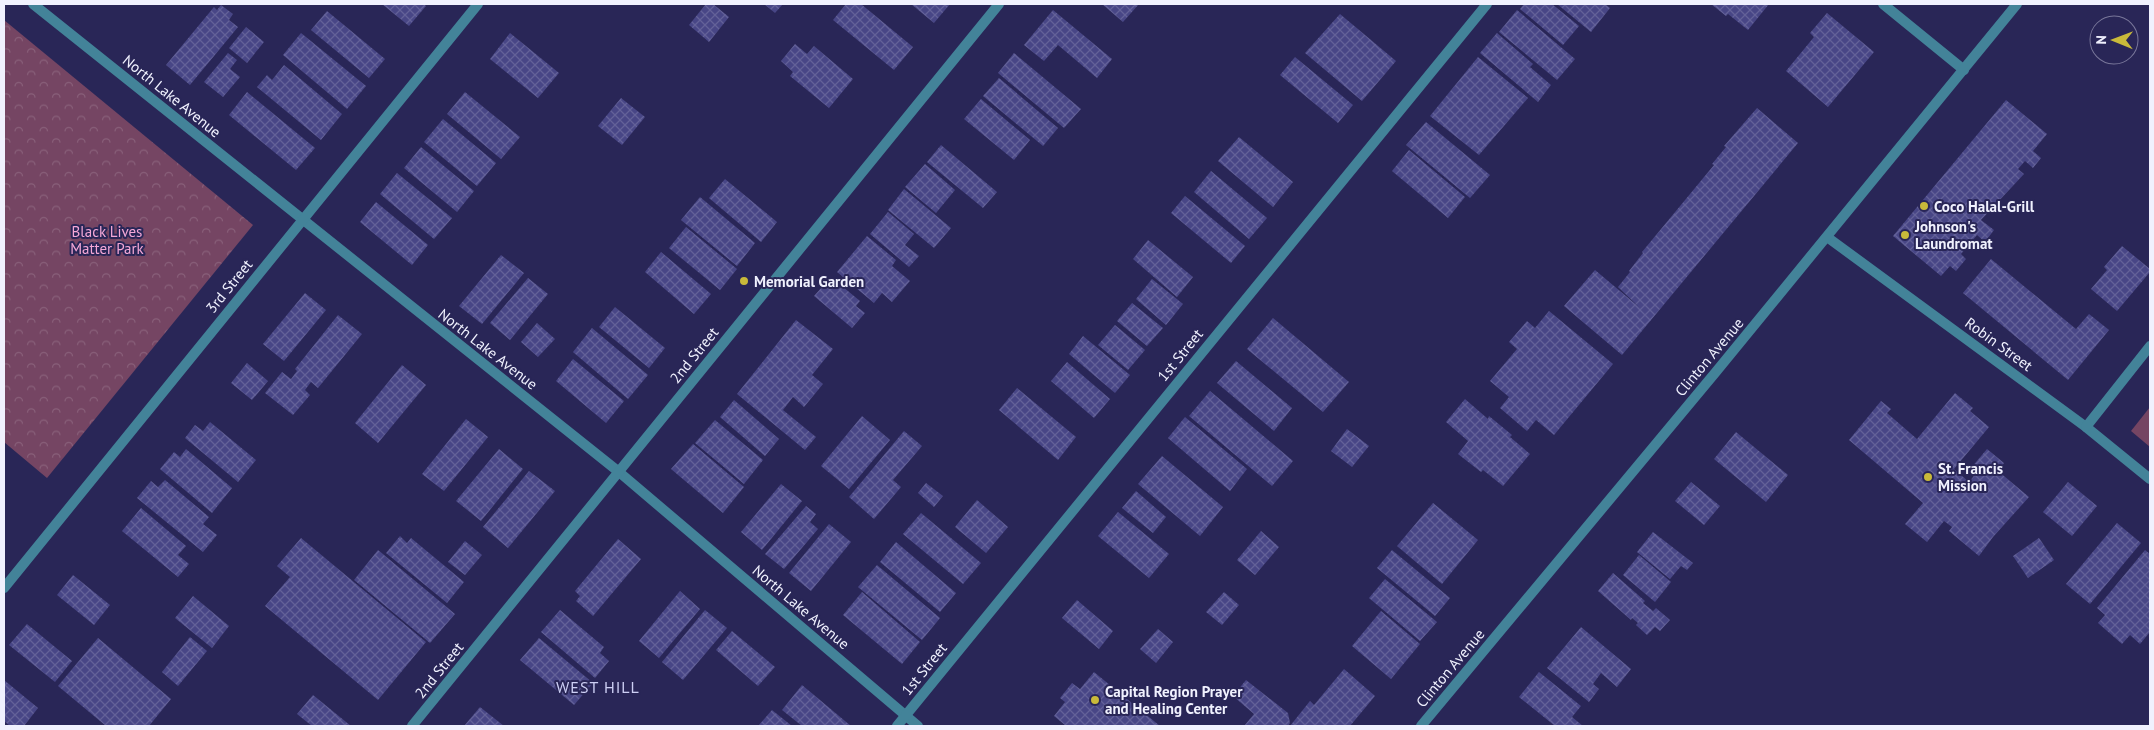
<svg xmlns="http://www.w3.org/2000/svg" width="2154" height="730" font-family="'PT Sans',sans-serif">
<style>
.grass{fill:#754563}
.park{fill:url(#park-crowns)}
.building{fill:url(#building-cross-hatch)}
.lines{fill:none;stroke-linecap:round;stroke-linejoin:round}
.minor{stroke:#438399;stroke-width:10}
.tertiary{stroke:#438399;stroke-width:10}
.poi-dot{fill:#c9ba3a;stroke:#292657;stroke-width:2}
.labels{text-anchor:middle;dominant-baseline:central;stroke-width:4;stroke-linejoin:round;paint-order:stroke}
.street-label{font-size:15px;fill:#f0f1fe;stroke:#292657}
.poi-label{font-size:15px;font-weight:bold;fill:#f0f1fe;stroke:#292657;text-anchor:start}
.park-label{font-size:15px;fill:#f5a8d7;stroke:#292657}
.neighbourhood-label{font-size:16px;letter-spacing:1px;fill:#cdcff4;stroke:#292657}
</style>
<defs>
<pattern id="park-crowns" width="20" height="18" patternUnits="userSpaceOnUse" patternTransform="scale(1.25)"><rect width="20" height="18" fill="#754563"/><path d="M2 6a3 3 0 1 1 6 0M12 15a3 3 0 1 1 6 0" fill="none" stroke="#89607a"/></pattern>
<pattern id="building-cross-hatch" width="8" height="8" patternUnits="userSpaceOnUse" patternTransform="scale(1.25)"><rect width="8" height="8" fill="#484686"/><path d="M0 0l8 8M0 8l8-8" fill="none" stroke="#636198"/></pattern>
</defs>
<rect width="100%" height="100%" fill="#292657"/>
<polygon class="grass" points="2150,407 2150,447 2131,431"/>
<polygon class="park" points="4,20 253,225 47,478 4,442"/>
<g class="building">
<polygon points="382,4 423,4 426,6 409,26"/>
<polygon points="706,4 713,4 729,17 709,42 689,25"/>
<polygon points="764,4 783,4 775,13"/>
<polygon points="846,4 861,4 913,47 894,70 833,20"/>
<polygon points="911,4 950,4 934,23"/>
<polygon points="1102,4 1139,4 1123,22"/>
<polygon points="1524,4 1552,4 1579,26 1563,45 1520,9"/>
<polygon points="1557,4 1605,4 1610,8 1591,32"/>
<polygon points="1711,4 1769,4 1748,30 1728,14 1726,16"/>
<polygon points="221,5 233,14 229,20 238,27 190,85 166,65 214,7 217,10"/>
<polygon points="1053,10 1112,59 1097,78 1058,45 1044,61 1024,45"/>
<polygon points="1517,10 1575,59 1557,80 1499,32"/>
<polygon points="327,11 385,59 369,78 311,30"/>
<polygon points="1827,13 1874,52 1828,107 1786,71 1814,37 1810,33"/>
<polygon points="1340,14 1396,61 1362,101 1305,53"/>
<polygon points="246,27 264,42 247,63 229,48"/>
<polygon points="301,33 366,86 347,109 283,55"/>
<polygon points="510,33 559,73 538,98 490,59"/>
<polygon points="1497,33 1533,64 1530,67 1551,85 1538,102 1480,53"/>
<polygon points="795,44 807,54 814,46 853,79 829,108 790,76 793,72 781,61"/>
<polygon points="228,53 237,60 230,69 240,77 223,97 204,82"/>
<polygon points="1014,53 1081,109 1064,128 998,73"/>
<polygon points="1295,57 1353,105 1338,123 1280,75"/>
<polygon points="1478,57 1528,98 1479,155 1430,116"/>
<polygon points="284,65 342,114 321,140 257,87 267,75 272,80"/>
<polygon points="999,78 1058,128 1043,146 983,96"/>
<polygon points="247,92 315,148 296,170 229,115"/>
<polygon points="465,92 520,137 501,159 447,114"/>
<polygon points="621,98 645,117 622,145 598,126"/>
<polygon points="981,99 1030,140 1014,160 964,119"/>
<polygon points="2006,100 2047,134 2033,151 2041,158 2033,168 2025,161 2018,169 2024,174 1981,220 1994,230 1985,242 1977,235 1961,254 1966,259 1956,271 1950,266 1941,276 1893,236"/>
<polygon points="1757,108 1798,143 1622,355 1564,306 1595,270 1639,307 1618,287 1630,272 1629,271 1643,253 1642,252 1714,165 1712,164 1726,147 1724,146"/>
<polygon points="443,119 496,163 477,186 424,142"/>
<polygon points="1426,122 1490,175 1470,198 1406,145"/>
<polygon points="1239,137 1293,182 1273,207 1218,161"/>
<polygon points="941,145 997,192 983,208 927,162"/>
<polygon points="421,147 474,191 457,212 404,168"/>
<polygon points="1409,150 1465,197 1448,218 1392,171"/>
<polygon points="925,164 955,190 936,213 905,187"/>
<polygon points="1211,171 1267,218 1249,239 1194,192"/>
<polygon points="397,173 452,218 434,239 380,194"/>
<polygon points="725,179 777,222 761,242 709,198"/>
<polygon points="904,189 951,228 934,248 888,210"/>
<polygon points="1185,196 1245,246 1231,263 1171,213"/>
<polygon points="700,197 755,243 737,266 681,220"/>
<polygon points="376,202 428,245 412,265 360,222"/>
<polygon points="888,212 914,234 905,245 919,256 909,267 870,234"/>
<polygon points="686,227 737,269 720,290 669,248"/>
<polygon points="867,236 896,260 892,266 910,281 892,302 882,293 874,303 837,272"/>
<polygon points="1148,240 1193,277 1177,297 1133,259"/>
<polygon points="2122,246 2150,269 2150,272 2117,311 2091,289 2107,270 2104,267"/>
<polygon points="661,252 711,294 694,314 645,272"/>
<polygon points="501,255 524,273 482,324 459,306"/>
<polygon points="1991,259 2076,329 2089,314 2109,330 2068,380 1963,293"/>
<polygon points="831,277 860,301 856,306 865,313 852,328 814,296"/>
<polygon points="528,278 548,294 510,340 490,323"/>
<polygon points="1152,279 1183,304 1166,325 1136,299"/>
<polygon points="305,293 326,310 284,361 263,344"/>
<polygon points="1132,303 1163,328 1147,346 1117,321"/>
<polygon points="615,307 665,348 649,368 599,327"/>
<polygon points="1549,311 1613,364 1554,435 1536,420 1527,431 1500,408 1509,397 1490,381 1517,349 1509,342 1527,321 1535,328"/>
<polygon points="338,315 362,334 318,388 311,382 305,390 310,395 293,415 265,393 282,372 291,379 297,371 295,369"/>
<polygon points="1273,318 1349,382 1323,412 1247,349"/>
<polygon points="796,320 833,349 812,375 823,384 804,407 793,397 783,410 816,437 805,450 737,394"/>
<polygon points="537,323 555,339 538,357 521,342"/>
<polygon points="1115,325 1145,350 1128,370 1098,345"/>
<polygon points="592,328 648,375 628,399 573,352"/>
<polygon points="1083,336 1130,375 1115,393 1069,354"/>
<polygon points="573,359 624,401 606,423 556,381"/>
<polygon points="1236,361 1292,408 1274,431 1217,383"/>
<polygon points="1067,362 1110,399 1094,418 1051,381"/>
<polygon points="247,363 268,381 252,400 231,383"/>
<polygon points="402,365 426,385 378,443 355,423"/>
<polygon points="1017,388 1076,437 1058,460 999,410"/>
<polygon points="1210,391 1293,461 1272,486 1189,416"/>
<polygon points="1955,393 1973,408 1970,411 1989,427 1954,469 1969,482 1977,472 1971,468 1987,449 2004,463 1998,471 2029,497 1993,537 1979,556 1949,531 1952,527 1944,521 1927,542 1905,524 1923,503 1849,440 1881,401 1891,409 1887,413 1917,439"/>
<polygon points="1465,399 1488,419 1489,416 1512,435 1510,437 1530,454 1503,486 1483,470 1481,472 1458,454 1468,441 1446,422"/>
<polygon points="734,400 779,439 765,456 720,417"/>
<polygon points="862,416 890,440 849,489 821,466"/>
<polygon points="1185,417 1247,469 1230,491 1168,438"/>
<polygon points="466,419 488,437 444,491 422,474"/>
<polygon points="715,420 763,460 744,484 695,443"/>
<polygon points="210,422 256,460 238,482 185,438 195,425 203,431"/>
<polygon points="1347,429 1369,446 1352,467 1331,451"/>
<polygon points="904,431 922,446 893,480 901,487 874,519 849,497"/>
<polygon points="1736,432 1788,475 1766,502 1714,459"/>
<polygon points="693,444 744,487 723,513 671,469"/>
<polygon points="186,449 232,488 212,513 160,469 174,452 180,457"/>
<polygon points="499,449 523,469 481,521 456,501"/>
<polygon points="1162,456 1223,507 1200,536 1138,484"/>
<polygon points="529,471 555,491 508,548 483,527"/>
<polygon points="165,480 209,517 203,524 217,535 203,552 137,498 151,481 158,487"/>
<polygon points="1691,482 1720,506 1704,525 1675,501"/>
<polygon points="2068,482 2097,506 2072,536 2043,512"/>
<polygon points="926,483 943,496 934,507 918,493"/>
<polygon points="781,484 802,501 762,550 741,532"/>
<polygon points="1136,491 1166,517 1153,533 1122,508"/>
<polygon points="977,500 1008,527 986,553 955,527"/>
<polygon points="1433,503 1478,540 1442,584 1397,546"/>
<polygon points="806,506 816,514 810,522 818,529 784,569 765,554"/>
<polygon points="141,508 186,546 178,555 189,564 178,577 122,531"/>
<polygon points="1118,512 1169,554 1149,578 1098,536"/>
<polygon points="921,513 981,563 963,584 903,534"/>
<polygon points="2117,523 2141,543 2090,604 2066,584"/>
<polygon points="829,524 851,542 811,591 789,573"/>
<polygon points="1261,531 1279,547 1255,575 1237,560"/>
<polygon points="1653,532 1693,563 1687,570 1681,566 1670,579 1637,552"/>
<polygon points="400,536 407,543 411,538 464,582 447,603 386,553"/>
<polygon points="301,538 426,642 378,700 265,606 290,577 277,566"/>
<polygon points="2039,538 2054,560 2028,578 2013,556"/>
<polygon points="618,539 641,559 593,616 576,601 580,596 575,591"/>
<polygon points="465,541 482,555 465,575 448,562"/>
<polygon points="896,542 956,593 940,612 880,562"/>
<polygon points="378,550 455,614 430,643 354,580"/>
<polygon points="1392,550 1450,598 1435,616 1377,568"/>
<polygon points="2145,550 2150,554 2150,632 2140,644 2130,635 2122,644 2098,623 2105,615 2097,608"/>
<polygon points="1639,555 1671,582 1655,602 1623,575"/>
<polygon points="877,565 940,618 922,640 858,587"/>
<polygon points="1613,573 1645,601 1643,603 1653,611 1656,608 1670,620 1660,631 1655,627 1647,635 1636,625 1638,623 1632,618 1631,620 1598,591"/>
<polygon points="73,575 110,605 94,625 57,595"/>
<polygon points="1385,579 1437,622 1420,641 1369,598"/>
<polygon points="680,591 700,609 659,658 639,641"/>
<polygon points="862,592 920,642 902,664 843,615"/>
<polygon points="1224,592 1239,605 1222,625 1206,612"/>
<polygon points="193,596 229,626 212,648 175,618"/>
<polygon points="1077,600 1113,631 1099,649 1062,618"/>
<polygon points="560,610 604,647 600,653 609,661 595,678 541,632"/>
<polygon points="705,610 727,628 683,680 662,662"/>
<polygon points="1381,611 1420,644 1391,679 1352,646"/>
<polygon points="27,624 72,661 55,682 9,645"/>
<polygon points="1581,627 1631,669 1617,687 1601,673 1593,684 1599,689 1589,702 1547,668"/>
<polygon points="1158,629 1173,642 1156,663 1140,649"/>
<polygon points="732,631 775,667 758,686 716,650"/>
<polygon points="190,637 207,651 178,686 162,672"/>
<polygon points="98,638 171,699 149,726 106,726 58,686"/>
<polygon points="539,638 593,683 574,705 520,660"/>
<polygon points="1344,669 1375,696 1350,726 1290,726 1310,701 1314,705"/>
<polygon points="1094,672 1160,726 1066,726 1054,716 1065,702 1060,698 1072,683 1080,689"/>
<polygon points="1539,672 1581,706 1572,717 1583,726 1555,726 1519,697"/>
<polygon points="4,680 38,708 24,726 10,726 4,721"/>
<polygon points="1246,680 1288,713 1290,723 1288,726 1244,726 1254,714 1233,696"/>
<polygon points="802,685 851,726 802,726 782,710"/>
<polygon points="313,695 351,726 312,726 297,714"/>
<polygon points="480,707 504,726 464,726"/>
<polygon points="772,710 792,726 758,726"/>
</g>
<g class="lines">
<g class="minor">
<polyline points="33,4 619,472 918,726"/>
<polyline points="1883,4 1964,70"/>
<polyline points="1827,237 2086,427 2150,479"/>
<polyline points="2086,427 2150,346"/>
<polyline points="4,588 478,4"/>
<polyline points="412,726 999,4"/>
<polyline points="897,726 1487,4"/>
</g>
<polyline class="tertiary" points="1421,726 1715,373 2017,4"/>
</g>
<g class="poi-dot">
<circle cx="1924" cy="206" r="5"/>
<circle cx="1905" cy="235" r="5"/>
<circle cx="744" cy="281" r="5"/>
<circle cx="1928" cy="477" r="5"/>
<circle cx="1095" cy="700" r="5"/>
</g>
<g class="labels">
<g class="street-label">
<text transform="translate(172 96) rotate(39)">North Lake Avenue</text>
<text transform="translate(229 286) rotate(-51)">3rd Street</text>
<text transform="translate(1999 344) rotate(36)">Robin Street</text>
<text transform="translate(488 349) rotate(38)">North Lake Avenue</text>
<text transform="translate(694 355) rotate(-51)">2nd Street</text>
<text transform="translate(1180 355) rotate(-51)">1st Street</text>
<text transform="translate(1709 357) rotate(-50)">Clinton Avenue</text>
<text transform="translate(801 607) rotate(40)">North Lake Avenue</text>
<text transform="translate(1450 668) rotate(-50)">Clinton Avenue</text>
<text transform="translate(924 669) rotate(-51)">1st Street</text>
<text transform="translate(439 670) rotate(-51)">2nd Street</text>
</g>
<g class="poi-label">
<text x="1934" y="206">Coco Halal-Grill</text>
<text x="1915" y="226">Johnson's<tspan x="1915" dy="17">Laundromat</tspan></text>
<text x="754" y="281">Memorial Garden</text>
<text x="1938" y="468">St. Francis<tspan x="1938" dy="17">Mission</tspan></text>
<text x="1105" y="691">Capital Region Prayer<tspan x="1105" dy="17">and Healing Center</tspan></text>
</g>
<g class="park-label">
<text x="107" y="231">Black Lives<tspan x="107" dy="17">Matter Park</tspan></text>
</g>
<g class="neighbourhood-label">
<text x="598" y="687">WEST HILL</text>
</g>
</g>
<rect width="2154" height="730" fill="none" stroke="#f0f1fe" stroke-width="10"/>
<g transform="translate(2114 40) rotate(271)"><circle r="24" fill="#292657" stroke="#79779a"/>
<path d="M0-4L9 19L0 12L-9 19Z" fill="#c9ba3a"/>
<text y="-8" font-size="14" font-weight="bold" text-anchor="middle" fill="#f0f1fe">N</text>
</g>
</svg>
